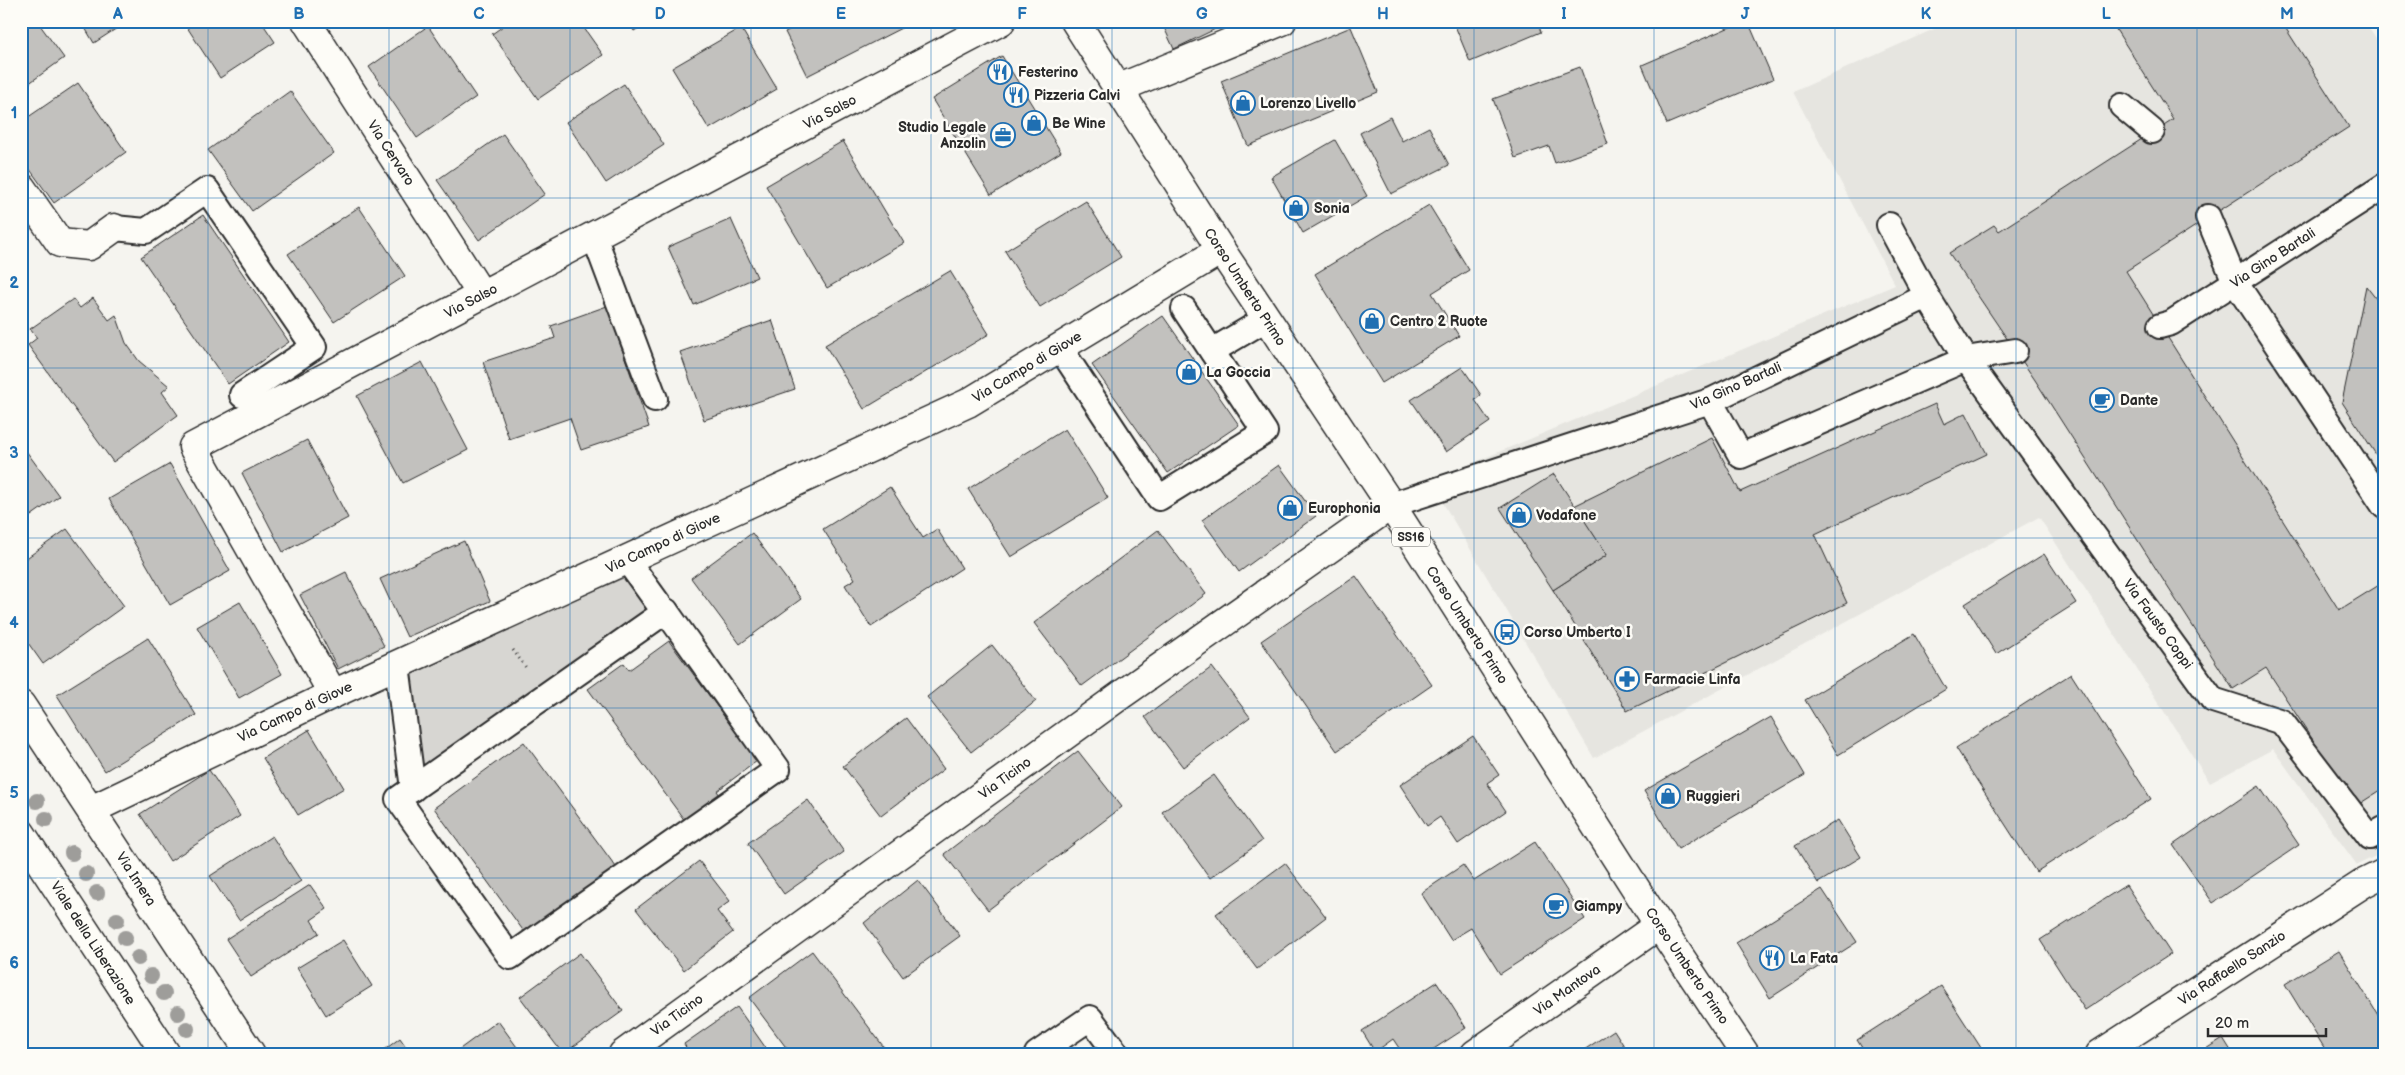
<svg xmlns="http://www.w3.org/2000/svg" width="2405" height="1075" font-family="'Balsamiq Sans',sans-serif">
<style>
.built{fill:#e6e5e0}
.green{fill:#d7d6d2;stroke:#81807e}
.building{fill:#c2c1be;stroke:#2b2b2b}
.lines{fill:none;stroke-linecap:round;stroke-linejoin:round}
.service-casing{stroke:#2b2b2b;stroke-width:28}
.minor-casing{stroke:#2b2b2b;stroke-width:31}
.primary-casing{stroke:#2b2b2b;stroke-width:31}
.path{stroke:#2b2b2b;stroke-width:3;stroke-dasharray:1 4;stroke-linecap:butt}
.service{stroke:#fdfcf7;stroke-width:24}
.minor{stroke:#fdfcf7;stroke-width:28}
.primary{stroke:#fdfcf7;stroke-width:28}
.tree{fill:#9e9d9a}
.grid{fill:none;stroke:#1f6fb2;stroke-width:1;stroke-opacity:0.55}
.labels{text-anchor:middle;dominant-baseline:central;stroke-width:5;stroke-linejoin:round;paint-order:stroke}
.shield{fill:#fdfcf7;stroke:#6a6a68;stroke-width:1}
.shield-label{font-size:12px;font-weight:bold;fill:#2b2b2b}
.poi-label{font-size:14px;font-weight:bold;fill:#2b2b2b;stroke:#fdfcf7;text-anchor:start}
.street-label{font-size:14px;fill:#2b2b2b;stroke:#fdfcf7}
.neatline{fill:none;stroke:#1f6fb2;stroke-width:2}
.grid-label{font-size:16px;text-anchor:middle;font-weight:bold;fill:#1f6fb2}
</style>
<rect width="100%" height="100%" fill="#f5f4ef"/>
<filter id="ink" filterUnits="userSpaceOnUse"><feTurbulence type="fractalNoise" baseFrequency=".02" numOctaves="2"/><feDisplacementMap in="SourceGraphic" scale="10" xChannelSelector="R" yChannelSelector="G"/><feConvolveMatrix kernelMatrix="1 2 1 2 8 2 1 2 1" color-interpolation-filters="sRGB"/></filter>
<g filter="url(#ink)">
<polygon class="built" points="1952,21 2364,21 2384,51 2384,852 2357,865 2273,749 2210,783 2039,517 1594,758 1430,481 1895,285 1793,92"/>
<polygon class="green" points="630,575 653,608 421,768 411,672"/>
<g class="building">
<polygon points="21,21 37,21 64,58 21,89"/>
<polygon points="81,21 128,21 94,43"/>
<polygon points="183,21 261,21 275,42 220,78"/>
<polygon points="510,21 579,21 603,55 538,99 492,34"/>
<polygon points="628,21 650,21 634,31"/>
<polygon points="806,21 915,21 807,76 785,32"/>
<polygon points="1161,21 1232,21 1174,49"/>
<polygon points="1453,21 1537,21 1541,32 1470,62"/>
<polygon points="1744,21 1748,21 1773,79 1667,124 1642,65"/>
<polygon points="2126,21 2281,21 2349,127 2126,271 2339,610 2384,582 2384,788 2356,806 2266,668 2233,689 2035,380 1949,253 1994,225 1999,231 2173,119 2115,28"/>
<polygon points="428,26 476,97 417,138 369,67"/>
<polygon points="1351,27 1378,92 1248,146 1221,81"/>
<polygon points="741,28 777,89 709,129 672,68"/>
<polygon points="1002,56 1061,152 991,195 932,99"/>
<polygon points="1580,67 1608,144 1555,163 1549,146 1515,158 1493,99"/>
<polygon points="78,83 126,152 54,203 21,157 21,122"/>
<polygon points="624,84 664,145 606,183 566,122"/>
<polygon points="290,91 334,153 252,211 208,150"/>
<polygon points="1390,117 1402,141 1429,127 1449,165 1391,194 1360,133"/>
<polygon points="503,134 545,194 479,240 437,180"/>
<polygon points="1335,140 1367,196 1303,233 1271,177"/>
<polygon points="843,141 904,243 827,288 766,186"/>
<polygon points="1086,201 1121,257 1040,307 1005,251"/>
<polygon points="1429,205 1469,270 1432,293 1459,336 1382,383 1315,274"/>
<polygon points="359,207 405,276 334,322 288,254"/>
<polygon points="203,215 289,342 228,384 141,257"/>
<polygon points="731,219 757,277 694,305 668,247"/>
<polygon points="950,271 989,334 864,409 825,345"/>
<polygon points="2366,286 2384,309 2384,467 2342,402"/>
<polygon points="93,298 109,320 116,315 126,343 139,361 169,386 162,392 178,415 113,462 28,345 37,338 30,329 73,299 80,308"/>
<polygon points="607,306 649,427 581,450 570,418 509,439 483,362 555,338 551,326"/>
<polygon points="1163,316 1239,425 1168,473 1092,365"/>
<polygon points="772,320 795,389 704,420 680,352"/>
<polygon points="422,362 468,450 403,483 357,396"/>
<polygon points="1462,367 1481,395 1475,400 1490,422 1446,452 1411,400"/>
<polygon points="1935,404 1944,424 1966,413 1987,454 1815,534 1847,603 1627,711 1553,590 1607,555 1574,506 1712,438 1740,492"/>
<polygon points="1065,429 1108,498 1011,557 968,489"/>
<polygon points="307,440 348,518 283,552 242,473"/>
<polygon points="21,444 59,496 21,523"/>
<polygon points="170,464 230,571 170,605 109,499"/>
<polygon points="1279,465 1316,516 1239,572 1202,520"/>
<polygon points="1554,474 1607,555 1553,590 1500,508"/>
<polygon points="890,487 923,538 937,529 962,568 871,627 845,585 855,579 823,529"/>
<polygon points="67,529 124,606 43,664 21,633 21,562"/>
<polygon points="1158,530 1206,594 1082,686 1034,623"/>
<polygon points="752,533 801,599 740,644 691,578"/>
<polygon points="464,541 490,601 407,637 380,579"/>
<polygon points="2044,554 2076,603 1996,654 1965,604"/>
<polygon points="346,572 384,646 338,669 300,595"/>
<polygon points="1356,576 1432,685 1337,751 1261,641"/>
<polygon points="240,602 282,674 239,698 197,627"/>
<polygon points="1914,634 1946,689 1838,755 1805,700"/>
<polygon points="148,638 196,715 105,771 57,695"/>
<polygon points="669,641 757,761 717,791 723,799 688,825 588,689 624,663 629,670"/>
<polygon points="992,645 1036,701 971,752 927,697"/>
<polygon points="1212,667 1250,717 1183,767 1145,717"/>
<polygon points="2071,674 2151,799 2036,872 1956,748"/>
<polygon points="1771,717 1805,775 1678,849 1644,791"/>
<polygon points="906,718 944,769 881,816 843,766"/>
<polygon points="309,730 344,788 298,815 263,758"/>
<polygon points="1473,736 1499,775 1487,783 1506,811 1458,844 1440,817 1427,826 1400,785"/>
<polygon points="524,742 616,867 525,933 434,808"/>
<polygon points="1078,751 1122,807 988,910 944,854"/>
<polygon points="209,770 240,816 170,861 140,814"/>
<polygon points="1214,775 1262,841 1210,878 1162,812"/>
<polygon points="2259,786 2299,845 2213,903 2173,845"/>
<polygon points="808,800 844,852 784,894 748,843"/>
<polygon points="1838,820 1861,857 1818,883 1795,846"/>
<polygon points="272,836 301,881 239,920 210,876"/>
<polygon points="1535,842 1585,919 1500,974 1471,928 1451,940 1421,893 1463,865 1474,881"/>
<polygon points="699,861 730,901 717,911 733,932 684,970 636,909"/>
<polygon points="1285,863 1326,917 1257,969 1216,914"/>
<polygon points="918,880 960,936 903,977 864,923"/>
<polygon points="310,885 327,909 311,920 319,933 251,977 226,939"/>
<polygon points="2126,885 2171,954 2085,1010 2040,940"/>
<polygon points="1822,889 1857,942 1770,998 1736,943"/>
<polygon points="343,940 372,986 326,1015 297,968"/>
<polygon points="812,951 889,1054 791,1054 749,998"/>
<polygon points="2339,951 2384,1025 2384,1048 2374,1054 2328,1054 2285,984"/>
<polygon points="580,953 623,1011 563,1054 520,997"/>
<polygon points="1437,982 1466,1028 1426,1054 1403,1054 1393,1039 1375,1052 1362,1031"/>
<polygon points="1941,986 1985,1054 1866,1054 1857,1040"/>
<polygon points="737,1007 770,1054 690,1054 684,1044"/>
<polygon points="498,1021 522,1054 453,1054"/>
<polygon points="1614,1030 1629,1054 1578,1054"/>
<polygon points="400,1038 411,1054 379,1054"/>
<polygon points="2223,1038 2233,1054 2198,1054"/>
</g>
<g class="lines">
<defs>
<g id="service">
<polyline points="2122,106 2152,131"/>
<polyline points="2208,217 2235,282 2384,506"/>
<polyline points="1889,225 1927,296 1966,359 2015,351"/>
<polyline points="114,228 146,231 207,190 314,347 242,395"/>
<polyline points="594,236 655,399"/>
<polyline points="2160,326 2171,323 2384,186"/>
<polyline points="1060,348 1159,498 1265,432 1184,309"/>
<polyline points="1212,351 1266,319"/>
<polyline points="1710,401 1741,456 1966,359 2213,700 2282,722 2370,837 2384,829"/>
<polyline points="1391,505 1710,401 1927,296"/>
<polyline points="627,560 663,610 666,611"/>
<polygon points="666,611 778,769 510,957 398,799"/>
<polyline points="397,665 413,789"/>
<polyline points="1037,1054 1090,1018 1117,1054"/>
</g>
<g id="minor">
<polyline points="306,21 476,286"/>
<polyline points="1117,89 1282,21"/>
<polyline points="21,187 60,243 89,246 114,228"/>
<polyline points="333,694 193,447 1001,21"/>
<polyline points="21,705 251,1054"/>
<polyline points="91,810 333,694 968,403 1221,250"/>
<polyline points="21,833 166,1054"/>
<polyline points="623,1054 1121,695 1391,505"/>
<polyline points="1475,1054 1659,925"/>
<polyline points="2100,1054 2364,883 2384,873"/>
</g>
<polyline id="primary" points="1075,21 1221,250 1391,505 1659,925 1745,1054"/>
</defs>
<use href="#service" class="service-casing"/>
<use href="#minor" class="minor-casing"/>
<use href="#primary" class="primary-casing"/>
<polyline class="path" points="513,650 527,669"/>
<use href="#service" class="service"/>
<use href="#minor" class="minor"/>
<use href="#primary" class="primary"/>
</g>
<g class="tree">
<circle cx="37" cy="801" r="8"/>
<circle cx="46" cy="819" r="8"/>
<circle cx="72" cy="853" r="8"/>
<circle cx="86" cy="874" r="8"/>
<circle cx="97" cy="893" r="8"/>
<circle cx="117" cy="920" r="8"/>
<circle cx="125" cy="938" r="8"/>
<circle cx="138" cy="958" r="8"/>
<circle cx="151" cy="976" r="8"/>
<circle cx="164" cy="993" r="8"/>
<circle cx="178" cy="1013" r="8"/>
<circle cx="187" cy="1029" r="8"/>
</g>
</g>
<path class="grid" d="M208 21V1054M389 21V1054M570 21V1054M751 21V1054M931 21V1054M1112 21V1054M1293 21V1054M1474 21V1054M1654 21V1054M1835 21V1054M2016 21V1054M2197 21V1054M21 198H2384M21 368H2384M21 538H2384M21 708H2384M21 878H2384"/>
<defs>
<symbol id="restaurant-ring" viewBox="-11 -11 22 22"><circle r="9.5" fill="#fdfcf7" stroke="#1f6fb2" stroke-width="1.5"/><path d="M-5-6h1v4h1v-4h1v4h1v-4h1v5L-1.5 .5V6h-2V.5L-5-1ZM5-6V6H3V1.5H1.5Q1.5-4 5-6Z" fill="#1f6fb2"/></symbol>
<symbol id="shop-ring" viewBox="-11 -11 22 22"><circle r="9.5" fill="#fdfcf7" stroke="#1f6fb2" stroke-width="1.5"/><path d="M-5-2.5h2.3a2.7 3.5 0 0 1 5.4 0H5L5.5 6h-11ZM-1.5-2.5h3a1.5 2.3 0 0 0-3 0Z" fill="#1f6fb2"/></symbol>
<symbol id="office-ring" viewBox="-11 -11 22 22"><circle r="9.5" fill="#fdfcf7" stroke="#1f6fb2" stroke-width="1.5"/><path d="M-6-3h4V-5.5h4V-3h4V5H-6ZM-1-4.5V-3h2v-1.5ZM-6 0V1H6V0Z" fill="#1f6fb2"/></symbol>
<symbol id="cafe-ring" viewBox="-11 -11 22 22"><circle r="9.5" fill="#fdfcf7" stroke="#1f6fb2" stroke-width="1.5"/><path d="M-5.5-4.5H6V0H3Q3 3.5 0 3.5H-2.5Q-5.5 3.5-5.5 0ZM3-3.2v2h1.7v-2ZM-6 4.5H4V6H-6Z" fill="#1f6fb2"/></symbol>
<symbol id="bus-ring" viewBox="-11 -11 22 22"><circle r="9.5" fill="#fdfcf7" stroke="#1f6fb2" stroke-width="1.5"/><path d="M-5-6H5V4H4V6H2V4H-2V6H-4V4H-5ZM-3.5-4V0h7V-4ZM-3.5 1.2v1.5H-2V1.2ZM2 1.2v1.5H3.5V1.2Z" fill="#1f6fb2"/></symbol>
<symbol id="pharmacy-ring" viewBox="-11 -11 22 22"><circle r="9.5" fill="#fdfcf7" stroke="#1f6fb2" stroke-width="1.5"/><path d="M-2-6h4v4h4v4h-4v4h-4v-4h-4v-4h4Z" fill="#1f6fb2"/></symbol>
</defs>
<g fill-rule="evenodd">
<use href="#restaurant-ring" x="986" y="58" width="28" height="28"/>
<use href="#restaurant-ring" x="1002" y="81" width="28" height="28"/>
<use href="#shop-ring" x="1229" y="89" width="28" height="28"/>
<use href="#shop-ring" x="1020" y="109" width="28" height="28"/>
<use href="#office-ring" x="989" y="121" width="28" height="28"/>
<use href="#shop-ring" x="1282" y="194" width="28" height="28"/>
<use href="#shop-ring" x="1358" y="307" width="28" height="28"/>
<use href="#shop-ring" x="1175" y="358" width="28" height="28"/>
<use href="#cafe-ring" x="2088" y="386" width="28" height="28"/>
<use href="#shop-ring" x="1276" y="494" width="28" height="28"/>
<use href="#shop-ring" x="1505" y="501" width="28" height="28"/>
<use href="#bus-ring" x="1493" y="618" width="28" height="28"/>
<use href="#pharmacy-ring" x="1613" y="665" width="28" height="28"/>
<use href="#shop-ring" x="1654" y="782" width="28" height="28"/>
<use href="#cafe-ring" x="1542" y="892" width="28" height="28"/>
<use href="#restaurant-ring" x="1758" y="944" width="28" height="28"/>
</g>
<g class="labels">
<rect class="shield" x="1392" y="527.5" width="38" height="19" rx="4"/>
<g class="shield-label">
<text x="1411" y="537">SS16</text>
</g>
<g class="poi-label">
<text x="1018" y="72">Festerino</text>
<text x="1034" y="95">Pizzeria Calvi</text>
<text x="1260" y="103">Lorenzo Livello</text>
<text x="1052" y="123">Be Wine</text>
<text x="986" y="127" text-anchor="end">Studio Legale<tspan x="986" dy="16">Anzolin</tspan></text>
<text x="1314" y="208">Sonia</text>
<text x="1390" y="321">Centro 2 Ruote</text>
<text x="1206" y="372">La Goccia</text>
<text x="2120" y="400">Dante</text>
<text x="1308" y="508">Europhonia</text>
<text x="1536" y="515">Vodafone</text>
<text x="1524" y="632">Corso Umberto I</text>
<text x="1644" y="679">Farmacie Linfa</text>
<text x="1686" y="796">Ruggieri</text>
<text x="1574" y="906">Giampy</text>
<text x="1790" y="958">La Fata</text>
</g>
<g class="street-label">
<text transform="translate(830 112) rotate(-28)">Via Salso</text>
<text transform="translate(391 153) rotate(57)">Via Cervaro</text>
<text transform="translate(2273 258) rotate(-33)">Via Gino Bartali</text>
<text transform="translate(1245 287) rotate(57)">Corso Umberto Primo</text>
<text transform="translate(471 301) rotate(-28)">Via Salso</text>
<text transform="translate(1027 367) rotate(-31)">Via Campo di Giove</text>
<text transform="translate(1736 386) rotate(-24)">Via Gino Bartali</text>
<text transform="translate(663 543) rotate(-25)">Via Campo di Giove</text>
<text transform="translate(2158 624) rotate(54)">Via Fausto Coppi</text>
<text transform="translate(1467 625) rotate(57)">Corso Umberto Primo</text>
<text transform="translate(295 712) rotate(-25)">Via Campo di Giove</text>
<text transform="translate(1005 778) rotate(-36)">Via Ticino</text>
<text transform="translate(136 879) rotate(57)">Via Imera</text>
<text transform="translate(93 943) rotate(57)">Viale della Liberazione</text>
<text transform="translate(1687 966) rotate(56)">Corso Umberto Primo</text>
<text transform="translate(2232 968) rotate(-33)">Via Raffaello Sanzio</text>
<text transform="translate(1567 990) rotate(-35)">Via Mantova</text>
<text transform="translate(677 1015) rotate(-36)">Via Ticino</text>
</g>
</g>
<rect width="2405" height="1075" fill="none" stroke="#fdfcf7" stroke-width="55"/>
<path d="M2208 1028v8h118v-8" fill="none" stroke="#2b2b2b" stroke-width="2.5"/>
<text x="2215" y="1028" font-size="15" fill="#2b2b2b" stroke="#fdfcf7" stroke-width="4" paint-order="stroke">20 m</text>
<rect x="28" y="28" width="2350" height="1020" class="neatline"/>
<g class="grid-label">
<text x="118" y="19">A</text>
<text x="299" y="19">B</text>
<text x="479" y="19">C</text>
<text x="660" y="19">D</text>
<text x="841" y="19">E</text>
<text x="1022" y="19">F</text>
<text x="1202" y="19">G</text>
<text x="1383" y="19">H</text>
<text x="1564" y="19">I</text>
<text x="1745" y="19">J</text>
<text x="1926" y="19">K</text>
<text x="2106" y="19">L</text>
<text x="2287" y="19">M</text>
<text x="14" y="118">1</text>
<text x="14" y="288">2</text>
<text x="14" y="458">3</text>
<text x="14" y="628">4</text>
<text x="14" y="798">5</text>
<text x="14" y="968">6</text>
</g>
</svg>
